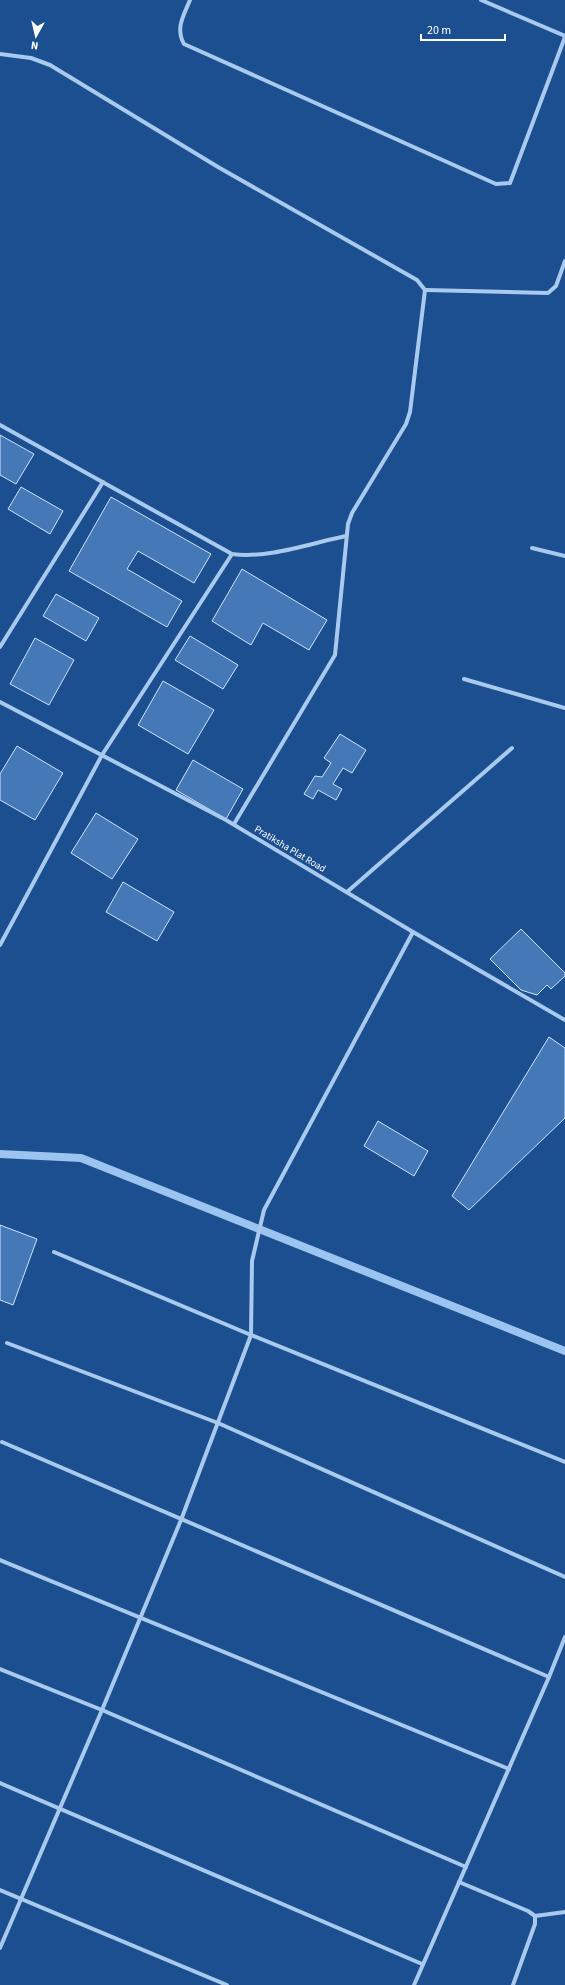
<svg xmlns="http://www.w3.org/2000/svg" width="565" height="1985" font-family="'Source Sans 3',sans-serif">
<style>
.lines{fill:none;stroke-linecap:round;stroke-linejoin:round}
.stream{stroke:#9cc4f0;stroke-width:8}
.building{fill:#4478b7;stroke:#cfe3fa}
.street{stroke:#a9c9ee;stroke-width:4}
.labels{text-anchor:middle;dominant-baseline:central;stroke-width:3.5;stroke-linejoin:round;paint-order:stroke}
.street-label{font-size:10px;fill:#fff;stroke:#1b4f8f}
</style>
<rect width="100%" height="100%" fill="#1b4f8f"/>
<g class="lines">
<polyline class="stream" points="0,1154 81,1158 565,1351"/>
</g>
<g class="building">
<polygon points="0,435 34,454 16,484 0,475"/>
<polygon points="21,487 63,511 50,534 8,509"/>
<polygon points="111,497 211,554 194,583 138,551 127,569 182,601 167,627 69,571"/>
<polygon points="242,569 327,620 309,650 263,623 251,645 212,621"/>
<polygon points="56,594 99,618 86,641 43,616"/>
<polygon points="190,636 238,665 223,689 175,660"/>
<polygon points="35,638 74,660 49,705 10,684"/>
<polygon points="163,681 214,710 188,754 138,725"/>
<polygon points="340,734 366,750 352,773 343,768 333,784 342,789 336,800 318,790 313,799 304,794 315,776 322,777 331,763 324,758"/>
<polygon points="17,746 63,773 35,820 0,800 0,774"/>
<polygon points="193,760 243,789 226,819 176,790"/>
<polygon points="96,813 138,839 112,879 71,853"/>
<polygon points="123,882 174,912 157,941 106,912"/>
<polygon points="521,929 565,973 565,976 551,989 547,985 537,995 521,990 490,959"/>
<polygon points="549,1037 565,1048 565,1118 469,1210 452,1196"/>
<polygon points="378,1121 428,1151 414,1176 364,1146"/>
<polygon points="0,1225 37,1239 13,1305 0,1300"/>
</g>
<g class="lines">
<g class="street">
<path d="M190 0C184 15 175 28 184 44L496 184 510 183 565 37"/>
<polyline points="481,0 565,36"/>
<polyline points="0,54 31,58 50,65 218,167 417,280 425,290 410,412 406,424 352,513 348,524 335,655 234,824"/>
<polyline points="425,290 548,293 556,286 565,261"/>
<path d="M0 425 232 554C268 559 311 543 346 536"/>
<polyline points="532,548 565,556"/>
<polyline points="0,647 103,482"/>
<polyline points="464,679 565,708"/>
<polyline points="0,702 226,820 413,932 565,1020"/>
<polyline points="347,892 512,748"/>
<polyline points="0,945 102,755 232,554"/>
<polyline points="54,1252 251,1335 565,1462"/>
<polyline points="7,1343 218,1423 565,1577"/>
<polyline points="2,1442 549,1677"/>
<polyline points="0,1560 509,1769"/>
<polyline points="0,1669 102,1710 466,1867"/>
<polyline points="0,1783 422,1964"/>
<polyline points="459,1882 528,1911 535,1916 535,1924 513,1985"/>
<polyline points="0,1890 227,1985"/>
<polyline points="535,1916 565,1912"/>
<polyline points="0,1948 102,1710 181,1520 251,1335 252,1261 264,1210 413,932"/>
<polyline points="414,1985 549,1677 565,1637"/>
</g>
</g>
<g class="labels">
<g class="street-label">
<text transform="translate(290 849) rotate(31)">Pratiksha Plat Road</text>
</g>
</g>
<g transform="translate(36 36) rotate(188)" stroke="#1b4f8f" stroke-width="3" paint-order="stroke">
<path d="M0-3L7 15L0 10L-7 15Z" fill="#ffffff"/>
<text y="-6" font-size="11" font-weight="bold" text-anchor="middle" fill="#ffffff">N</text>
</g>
<path d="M421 34v6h84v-6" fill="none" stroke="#ffffff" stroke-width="2"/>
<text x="427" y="34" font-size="12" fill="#ffffff" stroke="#1b4f8f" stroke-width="3" paint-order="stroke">20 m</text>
</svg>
